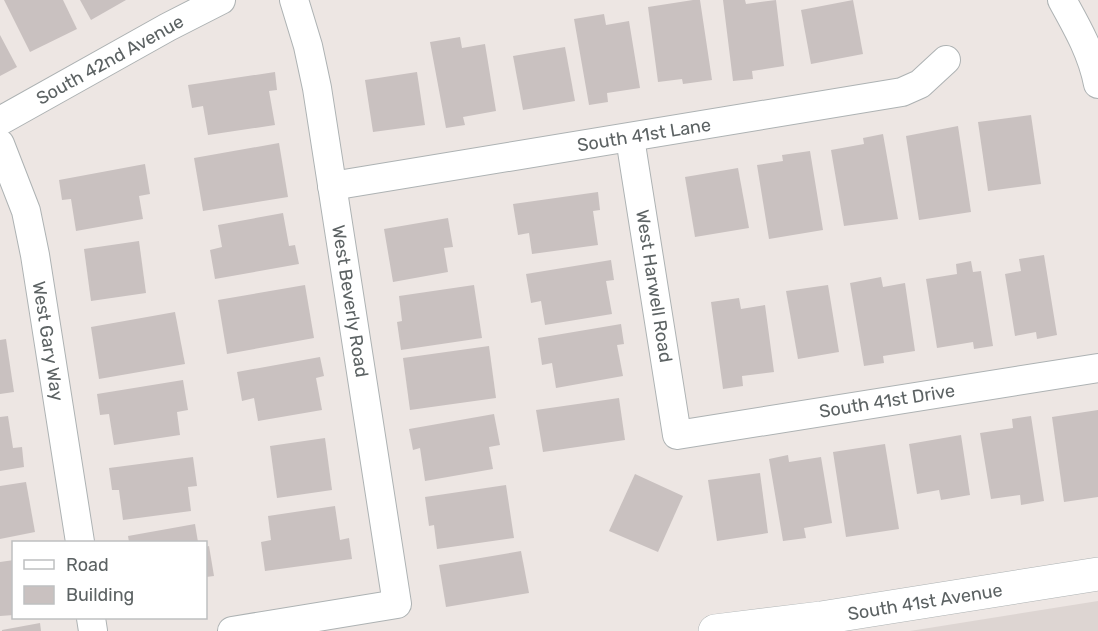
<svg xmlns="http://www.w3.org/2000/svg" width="1098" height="631" font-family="Rubik,sans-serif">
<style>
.education{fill:#ddd5d2}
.building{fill:#c9c1c0}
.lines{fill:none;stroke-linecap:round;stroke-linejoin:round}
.minor-casing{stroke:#adb2b3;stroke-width:30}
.tertiary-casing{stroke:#adb2b3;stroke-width:34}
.minor{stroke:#fff;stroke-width:28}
.tertiary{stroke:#fff;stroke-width:33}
.labels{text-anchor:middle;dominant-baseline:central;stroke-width:6;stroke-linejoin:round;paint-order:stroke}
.street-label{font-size:18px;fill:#5c6263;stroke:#fff}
</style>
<rect width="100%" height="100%" fill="#ede6e3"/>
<polygon class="education" points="1098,601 1098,631 910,631"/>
<g class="building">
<polygon points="4,0 63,0 77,29 30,52"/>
<polygon points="80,0 126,0 91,20"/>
<polygon points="693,0 700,0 712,80 683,84 682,79 658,82 648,7"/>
<polygon points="723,0 745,0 746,4 776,0 784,66 752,71 753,79 733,81"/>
<polygon points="853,0 863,54 811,64 801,10"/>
<polygon points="604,14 606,25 629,21 640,88 607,93 608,102 589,105 574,19"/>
<polygon points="0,35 17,67 0,76"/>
<polygon points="460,37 462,48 485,44 496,111 463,117 465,125 446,128 430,42"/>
<polygon points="565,47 575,101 523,110 513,56"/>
<polygon points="275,72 277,90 269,91 275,125 208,135 203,106 192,108 188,85"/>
<polygon points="417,72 425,125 373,132 365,80"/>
<polygon points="1031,115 1041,184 988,191 978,122"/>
<polygon points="958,126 971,212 919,220 906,136"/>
<polygon points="883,134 898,219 844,226 831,150 864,144 863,138"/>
<polygon points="279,143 288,197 203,211 194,158"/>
<polygon points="810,151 823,230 769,239 757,165 783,161 782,155"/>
<polygon points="145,164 150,194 139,196 143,219 76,231 71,199 62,200 59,180"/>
<polygon points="738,168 749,228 695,237 685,177"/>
<polygon points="598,192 600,210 593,211 598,245 532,254 529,233 518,235 513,204"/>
<polygon points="283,213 289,246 295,245 299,264 215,279 210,250 222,247 218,225"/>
<polygon points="448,218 453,247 444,248 448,272 393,282 384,229"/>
<polygon points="139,241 146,293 91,301 84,249"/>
<polygon points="1044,255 1057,335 1037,339 1036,332 1015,336 1005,274 1021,271 1019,259"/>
<polygon points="611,260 614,280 606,281 612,314 545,325 541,301 531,303 526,274"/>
<polygon points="971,261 973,272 981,271 993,346 974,349 973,342 937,348 926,279 957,274 956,264"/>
<polygon points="881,277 883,287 905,283 915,351 883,356 884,363 864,366 850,283"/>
<polygon points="305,285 314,338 227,354 218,300"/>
<polygon points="474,285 482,338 401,350 397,322 402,321 399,296"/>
<polygon points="828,285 839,352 798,359 786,291"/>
<polygon points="739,298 741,309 765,305 774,372 742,376 743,386 723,389 711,302"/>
<polygon points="175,312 185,364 99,379 91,327"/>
<polygon points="621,324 624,344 617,345 623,376 556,388 552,363 542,365 538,338"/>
<polygon points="6,339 14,392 0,394 0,340"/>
<polygon points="489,346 496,398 410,410 403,358"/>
<polygon points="320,357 324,376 316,378 322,410 258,421 254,398 242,401 237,372"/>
<polygon points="183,380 188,410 177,412 180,435 114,445 109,414 100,415 97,394"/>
<polygon points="619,398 625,440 543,452 536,410"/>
<polygon points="1098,410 1098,497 1064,502 1052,417"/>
<polygon points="494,414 500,445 489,447 493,469 425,481 420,448 413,450 409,429"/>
<polygon points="8,416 13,448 22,447 24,467 0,471 0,417"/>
<polygon points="1031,416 1044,501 1021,505 1020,495 991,499 980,433 1013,428 1012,419"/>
<polygon points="961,435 970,495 941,500 939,490 917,494 909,444"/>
<polygon points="325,438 332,490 277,498 270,446"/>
<polygon points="885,444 899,529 846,537 833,452"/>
<polygon points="788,455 789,462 821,457 832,523 804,528 806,538 783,541 769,459"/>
<polygon points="193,457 197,486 188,487 191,511 123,520 119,490 112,490 109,468"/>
<polygon points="760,473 768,533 717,541 708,480"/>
<polygon points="635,474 683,496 658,552 609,531"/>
<polygon points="26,482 35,532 0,539 0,486"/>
<polygon points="506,485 514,538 437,549 434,525 429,526 425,497"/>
<polygon points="335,506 340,540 349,538 352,559 265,571 261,542 271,540 268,516"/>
<polygon points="195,524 198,542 129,542 128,536"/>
<polygon points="209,546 214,576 206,577 206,547"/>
<polygon points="521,551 529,593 446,607 439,565"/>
<polygon points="14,560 14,615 0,616 0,562"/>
<polygon points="40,623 41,631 2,631 2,630"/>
</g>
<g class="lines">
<defs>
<g id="minor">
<path d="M1062 0C1077 27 1092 53 1098 84"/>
<polyline points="0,121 168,27 221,0"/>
<polyline points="630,138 677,435 1098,368"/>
<polyline points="0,144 26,211 35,255 80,542"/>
<polyline points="332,186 902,92 920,84 946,60"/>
<polyline points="91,618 93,631"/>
<polyline points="232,631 397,604 317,88 308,46 294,0"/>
</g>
<polyline id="tertiary" points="715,631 821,618 1098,574"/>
</defs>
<use href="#minor" class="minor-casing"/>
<use href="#tertiary" class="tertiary-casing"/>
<use href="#minor" class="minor"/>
<use href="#tertiary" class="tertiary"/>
</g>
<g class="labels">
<g class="street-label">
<text transform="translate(110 60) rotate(-29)">South 42nd Avenue</text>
<text transform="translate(644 135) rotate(-9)">South 41st Lane</text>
<text transform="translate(654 286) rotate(81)">West Harwell Road</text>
<text transform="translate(350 301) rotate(81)">West Beverly Road</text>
<text transform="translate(48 341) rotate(81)">West Gary Way</text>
<text transform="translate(887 401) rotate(-9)">South 41st Drive</text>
<text transform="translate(925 602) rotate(-9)">South 41st Avenue</text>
</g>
</g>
<rect x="12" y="541" width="195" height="78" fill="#ffffff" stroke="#bec0c1" stroke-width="1.5"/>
<rect x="24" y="560" width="30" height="9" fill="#ffffff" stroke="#bec0c1" stroke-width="1.5"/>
<text x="66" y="571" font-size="18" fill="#5c6263">Road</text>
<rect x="24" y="586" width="30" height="18" fill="#c9c1c0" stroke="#bec0c1" stroke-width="1.5"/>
<text x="66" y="601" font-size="18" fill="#5c6263">Building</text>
</svg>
